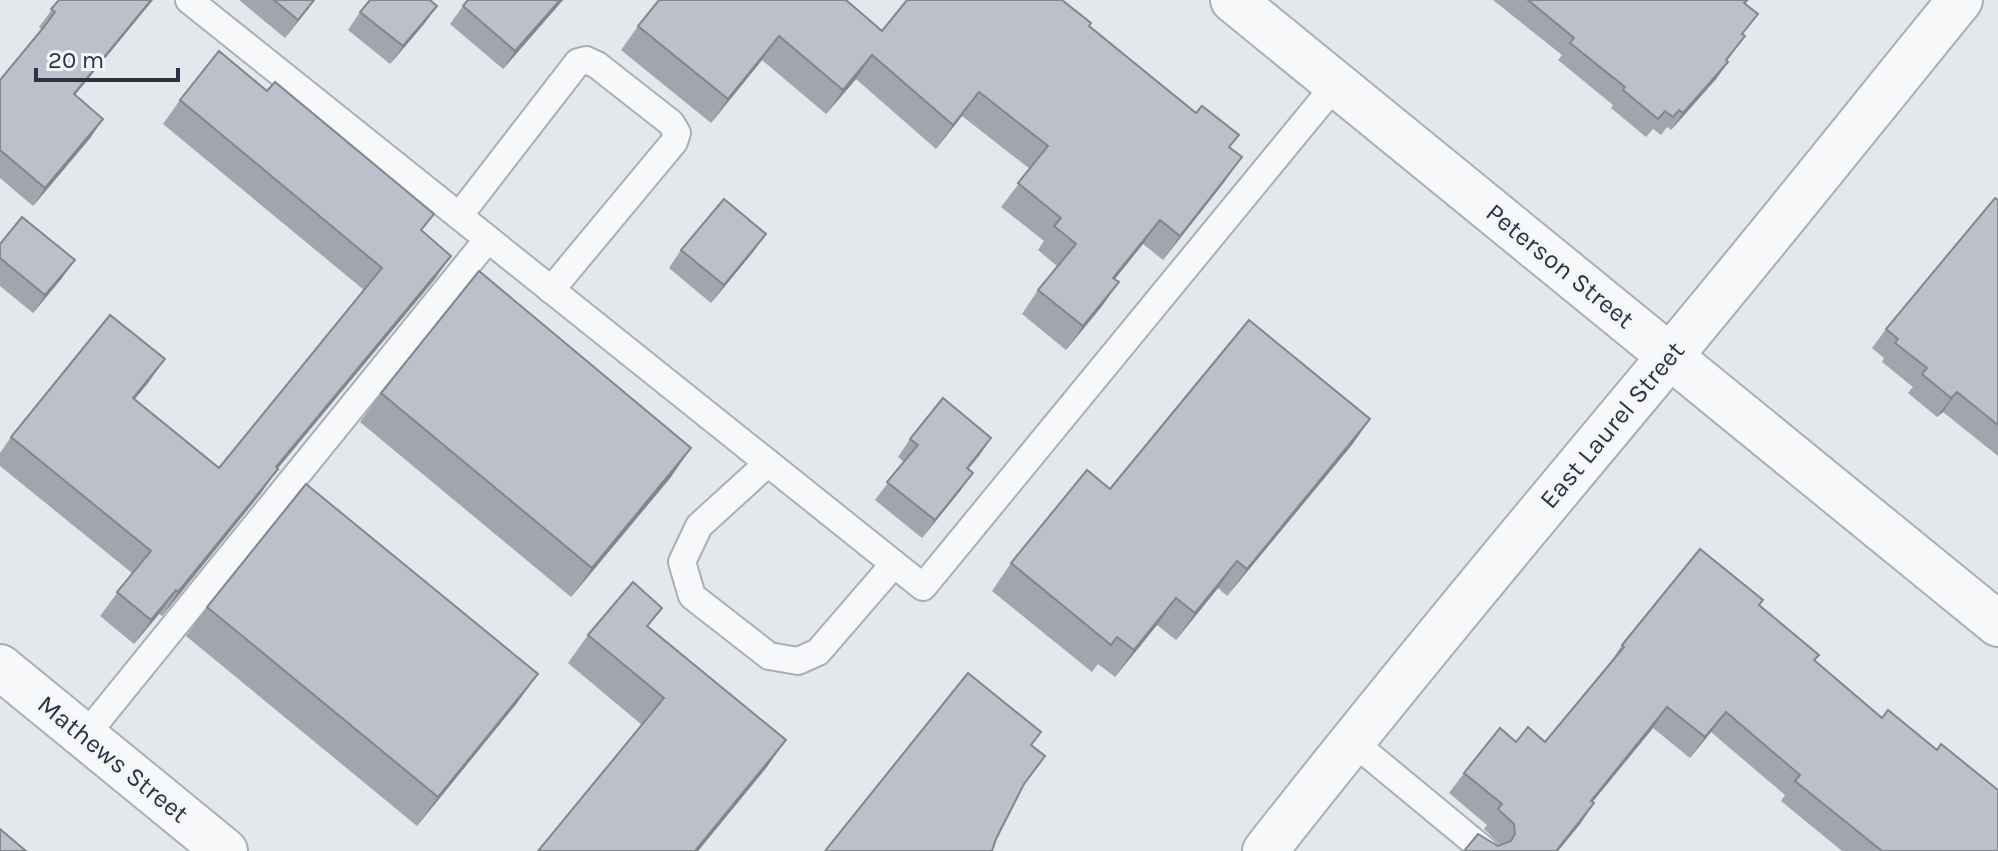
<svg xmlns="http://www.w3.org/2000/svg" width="1998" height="851" font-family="Karla,sans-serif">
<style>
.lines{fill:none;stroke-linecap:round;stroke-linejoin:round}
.lane-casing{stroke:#a9aeb7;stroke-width:30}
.street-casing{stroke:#a9aeb7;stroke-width:48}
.lane{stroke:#f7f8fa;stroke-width:26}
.street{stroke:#f7f8fa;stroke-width:44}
.wall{fill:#a1a5ae}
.shaded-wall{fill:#83868d}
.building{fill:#bbc0ca;stroke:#83868d;stroke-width:2}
.labels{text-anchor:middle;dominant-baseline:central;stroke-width:6;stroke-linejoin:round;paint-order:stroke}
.street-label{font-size:26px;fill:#2b3445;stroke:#f4f6f9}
</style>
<rect width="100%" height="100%" fill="#e4e7ec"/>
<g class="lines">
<defs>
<g id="lane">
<polyline points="189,0 923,587 1336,84"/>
<polyline points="459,216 578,62 586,60 597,65 671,123 677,133 674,142 551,290"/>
<polyline points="768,463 699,526 682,562 692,596 769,656 798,661 818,652 894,564"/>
<polyline points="85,736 488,239"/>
<polyline points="1352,741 1485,851"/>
</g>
<g id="street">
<polyline points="1233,0 1998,624"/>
<polyline points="0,667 225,851"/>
<path d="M1265 851C1397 683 1534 519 1670 356 1768 239 1863 119 1960 0"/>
</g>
</defs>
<use href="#lane" class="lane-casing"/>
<use href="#street" class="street-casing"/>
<use href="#lane" class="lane"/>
<use href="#street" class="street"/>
</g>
<g class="wall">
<polygon points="59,0 75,95 91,137 33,206 0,178 0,80 42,30 39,27"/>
<polygon points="239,0 315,0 285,38"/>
<polygon points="563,0 503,69 450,24 463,6"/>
<polygon points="1493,0 1749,0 1745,4 1743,35 1732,54 1727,61 1728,62 1716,79 1671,130 1667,127 1661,135 1653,129 1646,137 1611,108 1613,105 1558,60 1562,55"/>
<polygon points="437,6 424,24 390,64 348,30 360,12"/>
<polygon points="638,26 882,31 1089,26 1230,147 1225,181 1163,260 1143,244 1115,279 1119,282 1102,306 1066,350 1022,314 1038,290 1057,266 1038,250 1044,241 1001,207 1030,169 962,116 936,149 856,79 826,114 762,60 711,123 621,50"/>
<polygon points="180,100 422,231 451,256 434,280 277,469 261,493 162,616 159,614 134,644 100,616 132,573 0,466 0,453 11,437 165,359 134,399 219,468 364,290 163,124"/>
<polygon points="1998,200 1998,456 1943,412 1937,417 1908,393 1913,387 1882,362 1884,358 1872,348 1886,329"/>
<polygon points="766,234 753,252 711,303 669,268 681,250"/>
<polygon points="0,244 62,278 33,313 0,286"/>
<polygon points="381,393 671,477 571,597 360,422"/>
<polygon points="1370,419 1351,446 1227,596 1218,588 1176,640 1157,625 1115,677 1098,664 1092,672 992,591 1011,563 1110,489"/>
<polygon points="991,438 968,469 960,491 922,538 875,500 904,462 898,457 910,439"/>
<polygon points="1759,605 1998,851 1842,851 1781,801 1785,795 1711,732 1690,758 1653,728 1592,802 1594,803 1580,824 1558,851 1464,851 1500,845 1484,829 1487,825 1449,793 1464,773 1516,742 1545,742 1608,666 1622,645"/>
<polygon points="207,607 517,703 417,826 186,636"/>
<polygon points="648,627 786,740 766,768 698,851 538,851 642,725 568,663 588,635"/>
</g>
<g class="shaded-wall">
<polygon points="151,0 153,0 61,112 74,94"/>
<polygon points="314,0 308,9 285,38 298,20"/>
<polygon points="560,0 563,0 503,69 515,51"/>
<polygon points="437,6 424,24 390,64 403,46"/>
<polygon points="779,36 762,60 711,123 728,99"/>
<polygon points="872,55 856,79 826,114 843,90"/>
<polygon points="1728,62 1716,79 1671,130 1683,113"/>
<polygon points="979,92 962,116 936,149 953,125"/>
<polygon points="103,119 91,137 33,206 45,188"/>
<polygon points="1242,157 1225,181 1163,260 1180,236"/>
<polygon points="1160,220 1143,244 1096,302 1113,278"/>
<polygon points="766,234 753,252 711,303 724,285"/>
<polygon points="451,256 434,280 259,491 276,467"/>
<polygon points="75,260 62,278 33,313 45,295"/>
<polygon points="1119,282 1102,306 1066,350 1083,326"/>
<polygon points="165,359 148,383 116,422 133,398"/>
<polygon points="1957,392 1943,412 1937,417 1951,398"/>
<polygon points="1370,419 1351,446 1227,596 1247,569"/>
<polygon points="991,438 979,456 954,486 967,468"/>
<polygon points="691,448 671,477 571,597 592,568"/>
<polygon points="278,469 261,493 162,616 178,592"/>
<polygon points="973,473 960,491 922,538 935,520"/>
<polygon points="1237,561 1218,588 1176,640 1195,613"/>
<polygon points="176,590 159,614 134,644 151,620"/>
<polygon points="1176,598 1157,625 1115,677 1134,650"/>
<polygon points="538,674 517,703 417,826 438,797"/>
<polygon points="1667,707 1653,728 1577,821 1591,801"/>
<polygon points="1726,712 1711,732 1690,758 1705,737"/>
<polygon points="786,740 766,768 698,851 695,851"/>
<polygon points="1594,803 1580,824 1558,851 1556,851"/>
</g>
<g class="building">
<polygon points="59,0 151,0 74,94 103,119 45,188 0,150 0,80 44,27 55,12 51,9"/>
<polygon points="274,0 314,0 298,20"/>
<polygon points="370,0 430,0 437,6 403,46 360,12"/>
<polygon points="468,0 560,0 515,51 463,6"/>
<polygon points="659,0 846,0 882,31 907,0 1062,0 1091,23 1089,26 1196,113 1202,106 1239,135 1229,147 1242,157 1180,236 1160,220 1113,278 1119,282 1083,326 1038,290 1076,244 1054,226 1061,218 1018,183 1048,146 979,92 953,125 872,55 843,90 779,36 728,99 638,26"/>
<polygon points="1528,0 1747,0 1744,3 1758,14 1742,34 1745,36 1726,60 1728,62 1683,113 1679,110 1673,117 1665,111 1658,119 1623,90 1625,87 1570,43 1574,38"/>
<polygon points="219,51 267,91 275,82 434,214 421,230 451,256 276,467 278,469 178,592 176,590 151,620 117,592 151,551 11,437 110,315 165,359 133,398 219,468 382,268 180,100"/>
<polygon points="1995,198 1998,200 1998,425 1957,392 1951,398 1922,374 1927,368 1895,343 1898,339 1886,329"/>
<polygon points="724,199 766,234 724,285 681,250"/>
<polygon points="22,217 75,260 45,295 0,258 0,244"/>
<polygon points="479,271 691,448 592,568 381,393"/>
<polygon points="1249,320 1370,419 1247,569 1237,561 1195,613 1176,598 1134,650 1117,637 1111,645 1011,563 1087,470 1110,489"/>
<polygon points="943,398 991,438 967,468 973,473 935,520 887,482 918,445 910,439"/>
<polygon points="306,484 538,674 438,797 207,607"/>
<polygon points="1700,549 1763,600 1759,605 1819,655 1814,660 1882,718 1888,710 1937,750 1941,744 1998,790 1998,851 1882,851 1795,781 1800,775 1726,712 1705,737 1667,707 1591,801 1594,803 1556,851 1464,851 1478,834 1498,846 1511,841 1515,834 1514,824 1498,809 1502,804 1464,773 1500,728 1516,742 1528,727 1545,742 1624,647 1622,645"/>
<polygon points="633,582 662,608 647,626 786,740 695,851 538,851 664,698 588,635"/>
<polygon points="968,673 1041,732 1031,745 1045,756 1024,784 996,839 992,851 825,851"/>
<polygon points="0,829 26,851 0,851"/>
</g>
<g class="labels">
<g class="street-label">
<text transform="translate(1560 266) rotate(39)">Peterson Street</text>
<text transform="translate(1612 425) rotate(-50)">East Laurel Street</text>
<text transform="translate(113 759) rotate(39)">Mathews Street</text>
</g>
</g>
<path d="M36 68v12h142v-12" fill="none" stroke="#2b3445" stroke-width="4"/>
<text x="48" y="68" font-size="24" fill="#2b3445" stroke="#f4f6f9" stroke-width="6" paint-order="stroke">20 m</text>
</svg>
